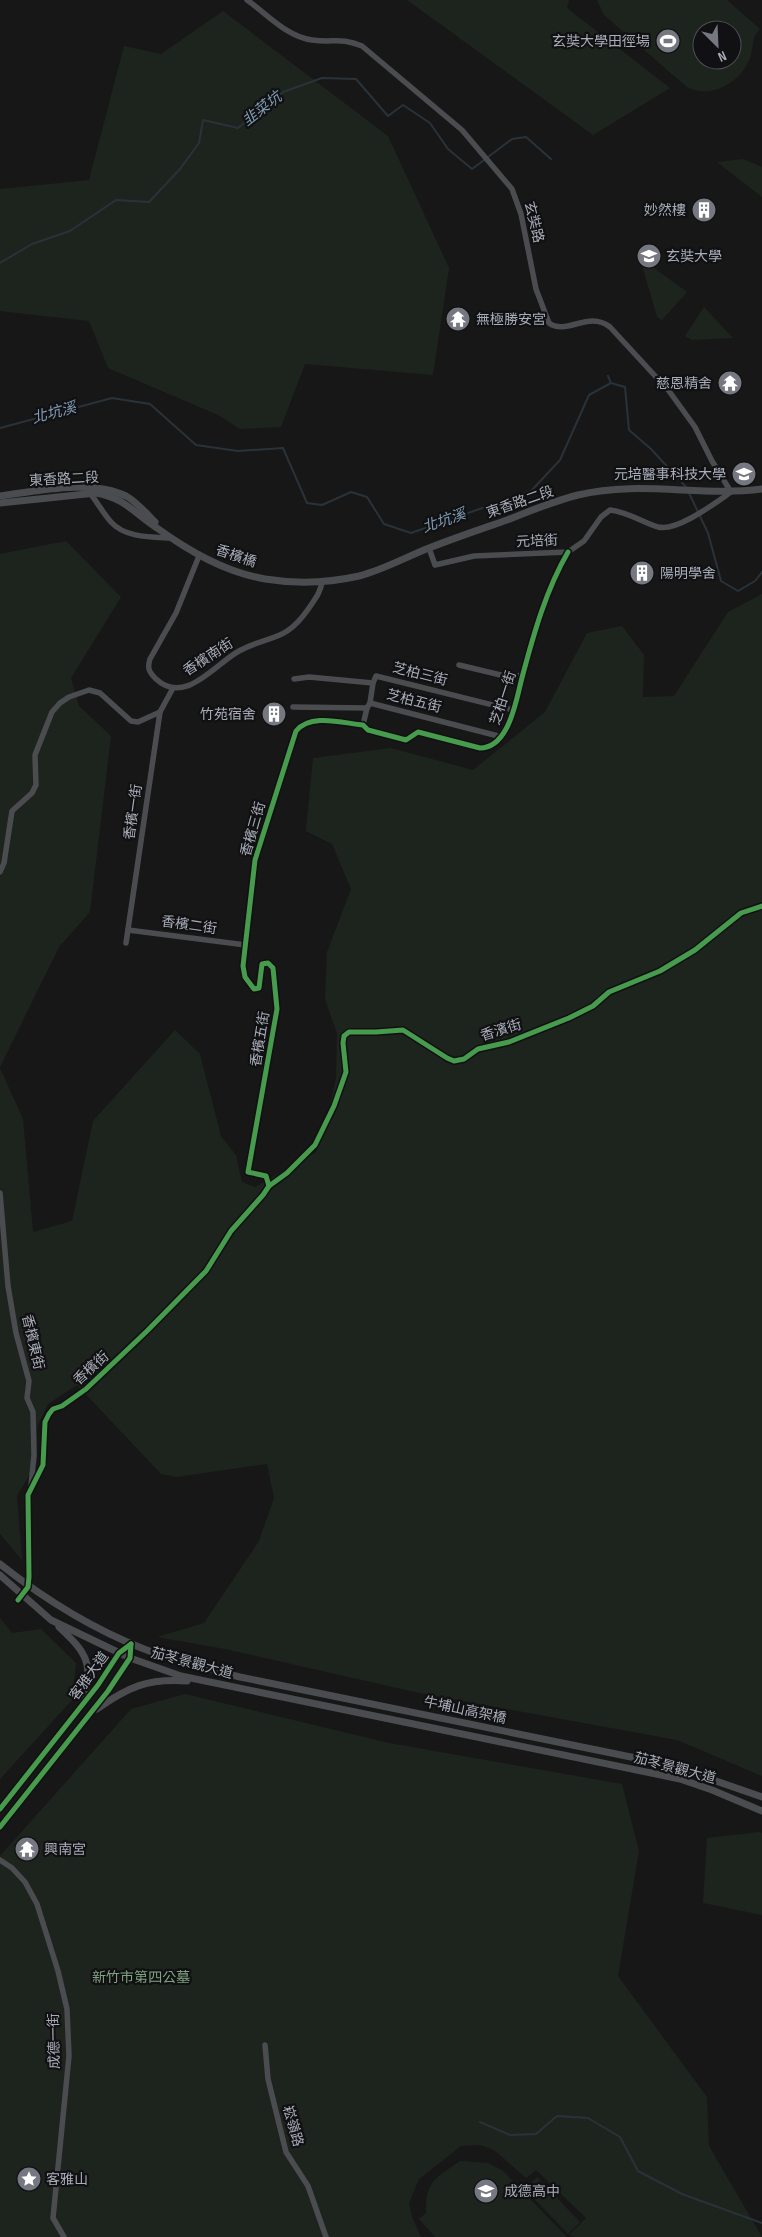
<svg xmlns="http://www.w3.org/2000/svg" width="762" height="2237" font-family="'Sofia Sans Condensed','Noto Sans TC',sans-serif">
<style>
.green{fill:#1d241e;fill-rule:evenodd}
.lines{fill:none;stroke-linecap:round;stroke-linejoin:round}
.stream{stroke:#2a3239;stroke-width:2}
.minor{stroke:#4b4c50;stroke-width:5.5}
.tertiary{stroke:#4b4c50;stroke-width:7}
.cycleway-casing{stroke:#111113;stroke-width:8}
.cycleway{stroke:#469c4c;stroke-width:5}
.labels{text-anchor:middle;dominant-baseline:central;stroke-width:4.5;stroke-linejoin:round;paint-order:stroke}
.poi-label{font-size:14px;fill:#a8adb8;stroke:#111113;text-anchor:start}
.street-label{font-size:14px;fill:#a8adb8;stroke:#111113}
.park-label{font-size:14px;fill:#7fa381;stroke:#111113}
.water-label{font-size:15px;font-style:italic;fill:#7f9bb3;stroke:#111113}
</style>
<rect width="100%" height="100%" fill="#171717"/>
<g class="green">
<polygon points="407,0 569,0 567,8 670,88 593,135"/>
<path d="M597 0H727L760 29C751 38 754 46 750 58 741 82 711 100 687 87L604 15ZM702 30H732V60H702Z"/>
<polygon points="223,11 388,136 449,268 433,375 305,364 281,427 240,429 218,415 108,368 89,321 0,311 0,189 89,180 124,46 161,54"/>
<polygon points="743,159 762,167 762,197 717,162"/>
<polygon points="640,258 687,292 662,320 657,317"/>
<polygon points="704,307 733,338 692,340 685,336"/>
<polygon points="66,541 121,597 71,678 79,706 111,736 90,912 59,947 0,1067 0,554"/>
<polygon points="762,594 762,1776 677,1740 419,1693 225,1649 157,1637 204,1623 259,1541 274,1498 267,1464 176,1477 161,1474 77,1385 48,1404 37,1427 37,1462 17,1496 22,1560 0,1534 0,1068 23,1119 33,1232 72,1221 93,1121 175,1030 200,1054 221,1136 236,1155 242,1182 255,1187 316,1152 323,1137 336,1078 337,1034 325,999 327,952 351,889 332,844 306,831 313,758 391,748 473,770 545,712 587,633 622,626 644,655 643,697 674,696 728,612"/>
<polygon points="0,1618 12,1633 41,1629 76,1663 72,1700 0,1779"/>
<polygon points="185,1694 389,1743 622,1784 639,1851 618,1976 707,2097 709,2146 762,2237 575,2237 569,2235 586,2218 536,2170 526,2178 494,2150 480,2145 461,2146 419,2179 409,2203 412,2217 421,2237 0,2237 0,1856 131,1709"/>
<polygon points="759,1832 762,1833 762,1915 703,1903 707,1838"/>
<path d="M460 2161 488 2163 502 2170 567 2237H435L419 2219 426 2213C425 2181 436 2178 460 2161Z"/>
<polygon points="537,2177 580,2222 568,2234 525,2189"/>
</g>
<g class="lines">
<g class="stream">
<polyline points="0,263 32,244 70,231 116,200 149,202 180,169 199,143 203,120 238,128 283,92 322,78 356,79 388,116 403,105 430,123 448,149 472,169 512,139 526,137 551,159"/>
<polyline points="608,376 611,383"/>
<polyline points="0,428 112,398 150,404 196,445 238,451 283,448 307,503 322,505 351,492 367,497 384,524 411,533 531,491 560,460 589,395 611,383 625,387 629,430 651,449 687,488"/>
<polyline points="689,493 708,533 721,581 738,591 755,581 762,572"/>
<polyline points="480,2122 510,2135 536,2134 557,2116 588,2118 620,2137 638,2171 682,2194 762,2223"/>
</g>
<g class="minor">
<path d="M247 0C267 14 287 37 312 40 334 43 340 37 362 46L462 130 512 189 521 214 536 289 549 323C567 336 588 310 610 327L669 391 695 427 712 461 731 492C715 503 677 532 658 527 642 522 628 512 610 510L601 517 584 541 568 552 474 556 435 565 429 548"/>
<path d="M90 493C97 502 103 513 111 522 125 538 152 537 171 538"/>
<path d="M199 556 176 613 150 659C147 668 149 672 156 679 185 706 215 664 239 651 271 634 285 643 309 608 315 599 321 592 322 581"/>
<polyline points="459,665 509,677 523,675"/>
<polyline points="294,679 309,677 373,683 376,676 513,710"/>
<polyline points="370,703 373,683"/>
<polyline points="293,707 367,708 370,703 502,737"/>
<polyline points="363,725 367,708"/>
<polyline points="0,872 4,863 12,811 32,793 36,785 35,755 52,712 60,703 69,697 89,690 100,693 131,721 138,722 160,712"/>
<polyline points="128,930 246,945"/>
<polyline points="126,943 160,712 173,688"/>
<path d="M269 1186 266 1176 248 1172 277 1009 273 968 268 963 262 964 259 988 254 989 245 977 243 966 255 860 296 731C311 713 342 723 363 725L368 730 406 740 418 732 480 748C492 748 500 740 506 729 515 713 518 692 523 674 534 633 546 590 568 552"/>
<polyline points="0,1193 8,1286 16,1333 29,1381 27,1398 33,1412 34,1455 31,1486"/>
<polyline points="18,1600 28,1587 29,1577 28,1495 43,1465 45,1422 49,1414 53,1409 62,1406 86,1389 147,1331 206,1271 231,1231 263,1195 269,1186 287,1173 315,1145 334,1106 346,1072 343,1043 344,1036 349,1032 376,1032 403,1030 447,1058 454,1061 464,1059 478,1049 509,1042 569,1018 593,1006 609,992 660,971 695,950 741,913 762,906"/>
<polyline points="0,1860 12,1868 25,1882 37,1904 58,1971 67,2009 69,2056 53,2218 64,2237"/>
<polyline points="265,2045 268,2079 286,2152 308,2186 326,2237"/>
</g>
<g class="tertiary">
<path d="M0 496C37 491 92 479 126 496 137 502 146 513 155 522"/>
<path d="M0 503 96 493C125 498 134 513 157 528 190 552 225 572 265 579 296 584 328 583 359 576 383 570 406 557 429 548 454 538 481 529 507 520 530 511 554 501 578 495 639 480 701 497 762 489"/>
<path d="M0 1564C43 1598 93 1629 144 1649 175 1661 208 1669 240 1677L670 1765 762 1797"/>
<polyline points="0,1575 51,1620 130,1658 181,1676 680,1779 712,1790 762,1811"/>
<path d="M59 1627C87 1653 94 1664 83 1702"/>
<path d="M97 1709C128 1687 148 1678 187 1681"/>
<polyline points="0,1809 98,1685 119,1653 131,1644"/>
<polyline points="0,1827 108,1691 130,1658 131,1644"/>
</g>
<defs>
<g id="cycleway">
<path d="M269 1186 266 1176 248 1172 277 1009 273 968 268 963 262 964 259 988 254 989 245 977 243 966 255 860 296 731C311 713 342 723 363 725L368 730 406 740 418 732 480 748C492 748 500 740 506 729 515 713 518 692 523 674 534 633 546 590 568 552"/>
<polyline points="18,1600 28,1587 29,1577 28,1495 43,1465 45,1422 49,1414 53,1409 62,1406 86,1389 147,1331 206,1271 231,1231 263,1195 269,1186 287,1173 315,1145 334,1106 346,1072 343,1043 344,1036 349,1032 376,1032 403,1030 447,1058 454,1061 464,1059 478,1049 509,1042 569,1018 593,1006 609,992 660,971 695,950 741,913 762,906"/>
<polyline points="0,1809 98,1685 119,1653 131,1644"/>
<polyline points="0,1827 108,1691 130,1658 131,1644"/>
</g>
</defs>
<use href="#cycleway" class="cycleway-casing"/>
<use href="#cycleway" class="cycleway"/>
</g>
<defs>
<symbol id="stadium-disc" viewBox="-11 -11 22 22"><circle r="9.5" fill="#757880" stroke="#111113"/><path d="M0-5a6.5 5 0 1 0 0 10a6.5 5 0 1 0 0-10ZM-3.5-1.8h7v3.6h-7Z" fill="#fff"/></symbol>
<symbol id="building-disc" viewBox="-11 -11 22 22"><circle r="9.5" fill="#757880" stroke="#111113"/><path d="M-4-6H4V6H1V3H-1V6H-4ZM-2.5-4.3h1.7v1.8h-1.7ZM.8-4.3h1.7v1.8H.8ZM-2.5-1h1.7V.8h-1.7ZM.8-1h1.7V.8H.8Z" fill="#fff"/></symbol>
<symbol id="university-disc" viewBox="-11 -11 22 22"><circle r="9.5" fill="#757880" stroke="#111113"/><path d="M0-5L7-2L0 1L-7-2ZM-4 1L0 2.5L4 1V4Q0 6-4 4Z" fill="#fff"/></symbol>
<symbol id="temple-disc" viewBox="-11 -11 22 22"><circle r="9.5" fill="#757880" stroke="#111113"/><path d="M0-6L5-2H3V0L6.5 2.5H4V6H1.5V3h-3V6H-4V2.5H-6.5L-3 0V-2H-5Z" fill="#fff"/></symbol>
<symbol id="sight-disc" viewBox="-11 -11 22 22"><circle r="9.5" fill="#757880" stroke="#111113"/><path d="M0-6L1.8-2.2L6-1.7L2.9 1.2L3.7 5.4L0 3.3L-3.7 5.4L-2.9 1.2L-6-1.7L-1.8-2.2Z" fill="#fff"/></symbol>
<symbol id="school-disc" viewBox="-11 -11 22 22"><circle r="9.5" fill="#757880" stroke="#111113"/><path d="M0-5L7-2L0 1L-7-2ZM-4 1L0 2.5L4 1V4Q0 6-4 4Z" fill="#fff"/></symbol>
</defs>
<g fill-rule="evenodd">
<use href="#stadium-disc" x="654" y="27" width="28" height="28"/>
<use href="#building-disc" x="690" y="196" width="28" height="28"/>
<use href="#university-disc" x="635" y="242" width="28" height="28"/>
<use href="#temple-disc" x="444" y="305" width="28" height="28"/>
<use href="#temple-disc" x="716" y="369" width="28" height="28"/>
<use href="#university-disc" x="730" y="460" width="28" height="28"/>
<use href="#building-disc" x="628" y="559" width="28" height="28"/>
<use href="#building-disc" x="260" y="700" width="28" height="28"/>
<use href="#temple-disc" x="13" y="1835" width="28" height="28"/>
<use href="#sight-disc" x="15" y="2165" width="28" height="28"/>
<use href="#school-disc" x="472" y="2177" width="28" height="28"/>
</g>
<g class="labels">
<g class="poi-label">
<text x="650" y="41" text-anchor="end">玄奘大學田徑場</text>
<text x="686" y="210" text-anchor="end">妙然樓</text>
<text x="666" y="256">玄奘大學</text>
<text x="476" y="319">無極勝安宮</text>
<text x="712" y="383" text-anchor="end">慈恩精舍</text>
<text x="726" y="474" text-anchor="end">元培醫事科技大學</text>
<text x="660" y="573">陽明學舍</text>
<text x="256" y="714" text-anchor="end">竹苑宿舍</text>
<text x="44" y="1849">興南宮</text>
<text x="46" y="2179">客雅山</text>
<text x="504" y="2191">成德高中</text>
</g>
<g class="street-label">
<text transform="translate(534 222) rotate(76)">玄奘路</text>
<text transform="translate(64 479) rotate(-3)">東香路二段</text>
<text transform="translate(520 502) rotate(-19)">東香路二段</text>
<text transform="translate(537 541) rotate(-3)">元培街</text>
<text transform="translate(236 556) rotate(19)">香檳橋</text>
<text transform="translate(208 657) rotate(-33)">香檳南街</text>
<text transform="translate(420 674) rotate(14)">芝柏三街</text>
<text transform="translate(503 698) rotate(-72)">芝柏一街</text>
<text transform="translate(414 701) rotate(14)">芝柏五街</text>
<text transform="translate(133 812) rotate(-82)">香檳一街</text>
<text transform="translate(253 829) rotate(-74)">香檳三街</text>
<text transform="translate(189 925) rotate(8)">香檳二街</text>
<text transform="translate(501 1030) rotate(-17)">香濱街</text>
<text transform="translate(260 1039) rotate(-81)">香檳五街</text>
<text transform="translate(33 1342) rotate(77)">香檳東街</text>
<text transform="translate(91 1368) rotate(-42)">香檳街</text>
<text transform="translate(192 1663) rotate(15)">茄苳景觀大道</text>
<text transform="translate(89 1676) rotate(-54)">客雅大道</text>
<text transform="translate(465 1710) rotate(12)">牛埔山高架橋</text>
<text transform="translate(675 1768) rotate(15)">茄苳景觀大道</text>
<text transform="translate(54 2041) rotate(-91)">成德一街</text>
<text transform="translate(293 2126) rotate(74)">崧嶺路</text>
</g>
<g class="park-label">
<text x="141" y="1977">新竹市第四公墓</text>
</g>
<g class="water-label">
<text transform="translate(262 109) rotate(-38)">韭菜坑</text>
<text transform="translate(54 413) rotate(-15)">北坑溪</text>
<text transform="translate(444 521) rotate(-19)">北坑溪</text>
</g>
</g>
<g transform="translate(717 45) rotate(156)"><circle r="24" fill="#111113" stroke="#4d4f55"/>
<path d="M0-4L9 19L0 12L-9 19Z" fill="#757880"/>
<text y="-8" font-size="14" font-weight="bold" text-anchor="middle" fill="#a8adb8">N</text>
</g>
</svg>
